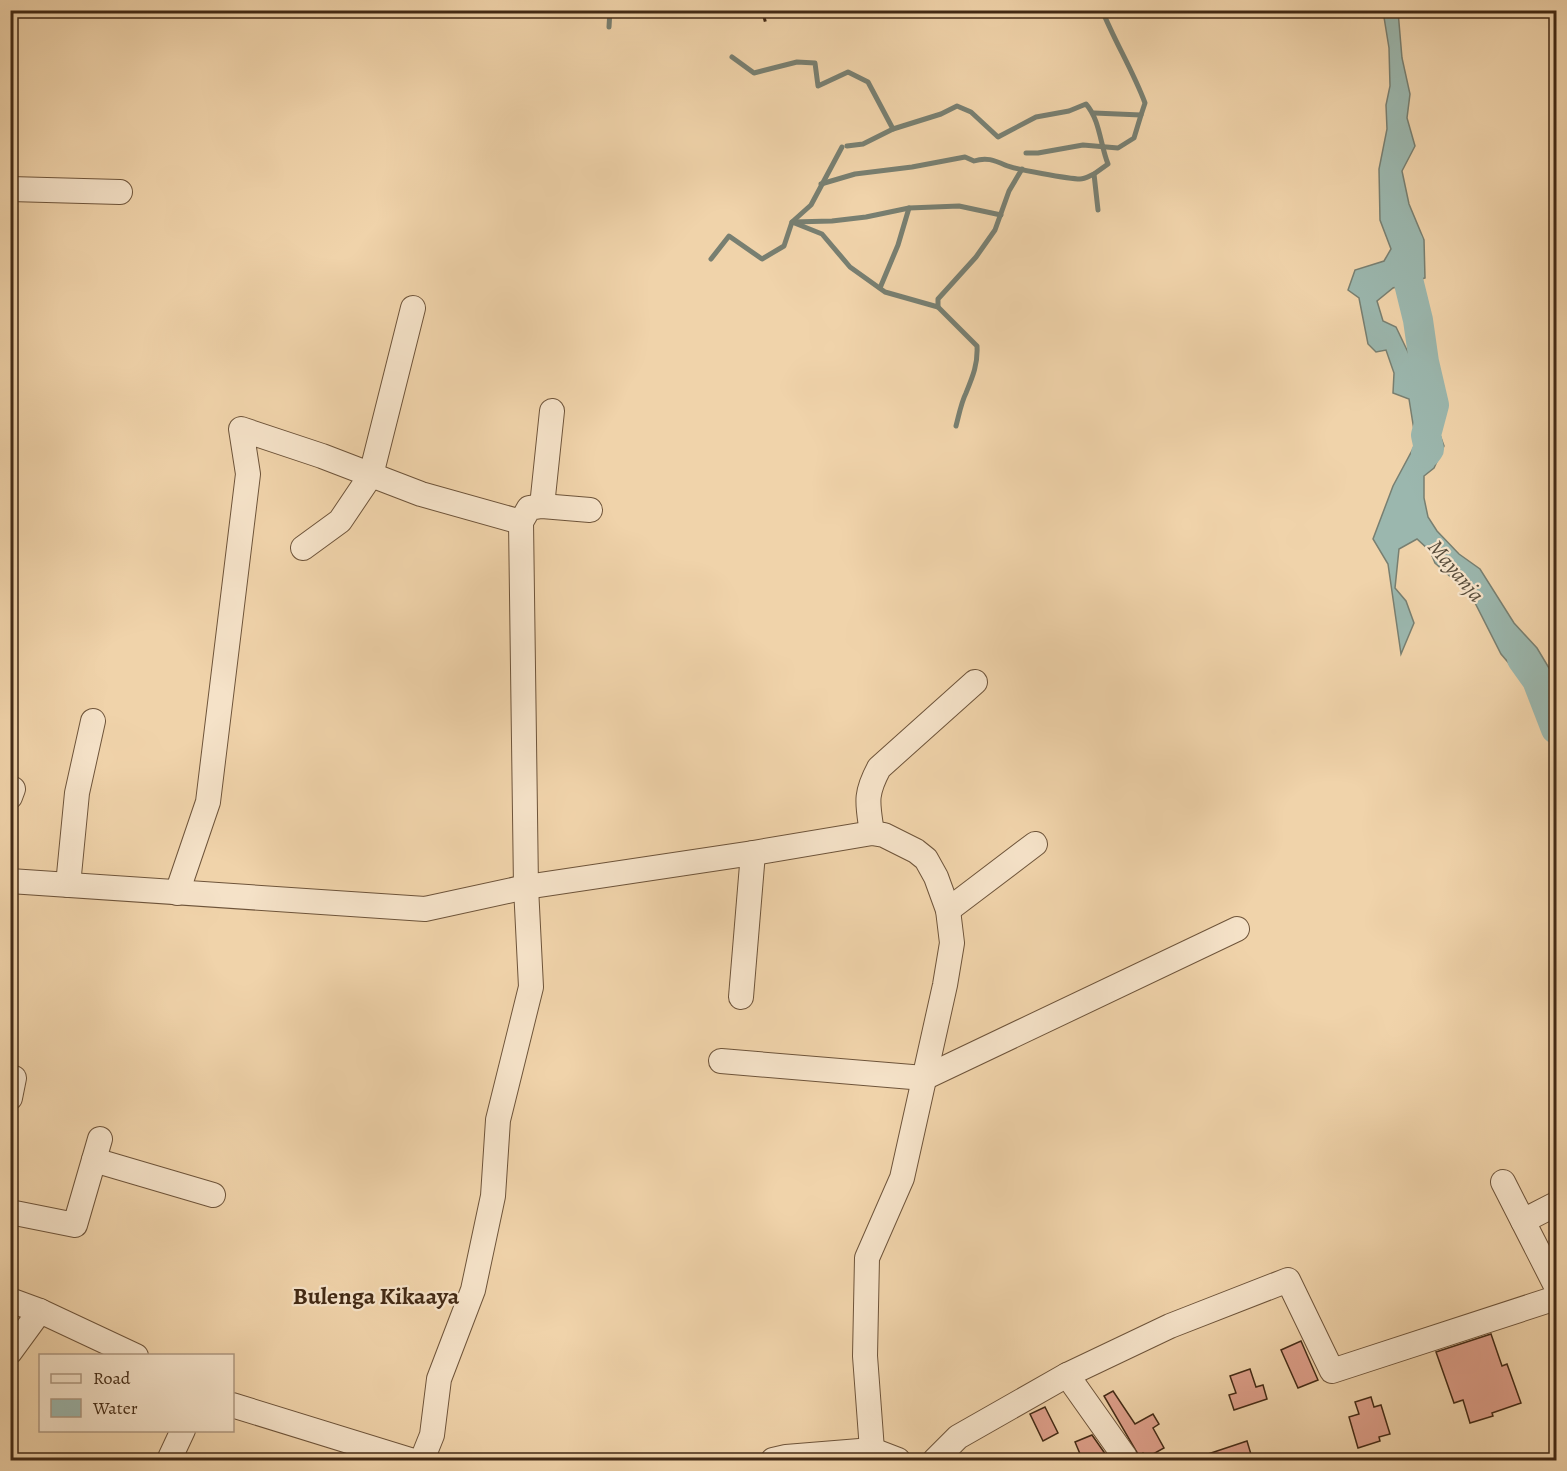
<svg xmlns="http://www.w3.org/2000/svg" width="1567" height="1471" font-family="Alegreya,serif">
<style>
.water{fill:#9bb7ae;stroke:#787f71;stroke-width:1.5}
.lines{fill:none;stroke-linecap:round;stroke-linejoin:round}
.stream{stroke:#787f71;stroke-width:5}
.river{stroke:#9bb7ae;stroke-width:30}
.building{fill:#de9f8a;stroke:#432a15;stroke-width:1.5}
.minor-casing{stroke:#6e543a;stroke-width:26}
.path{stroke:#432a15;stroke-width:3;stroke-dasharray:4.5 3;stroke-linecap:butt}
.minor{stroke:#f5e2c8;stroke-width:24}
.labels{text-anchor:middle;dominant-baseline:central;stroke-width:4.5;stroke-linejoin:round;paint-order:stroke}
.water-label{font-size:22px;font-style:italic;fill:#594d3b;stroke:#f5e2c8}
.quarter-label{font-size:24px;font-weight:bold;fill:#432a15;stroke:#f5e2c8}
</style>
<rect width="100%" height="100%" fill="#f0d3aa"/>
<filter id="stains"><feTurbulence type="fractalNoise" baseFrequency=".00333" numOctaves="4"/><feColorMatrix values="0 0 0 0 .2 0 0 0 0 .09 0 0 0 0 .02 0 0 0 .5 -.17"/></filter>
<radialGradient id="worn" r=".72"><stop offset=".6" stop-color="#630" stop-opacity="0"/><stop offset="1" stop-color="#630" stop-opacity=".3"/></radialGradient>
<polygon class="water" points="1383,11 1398,11 1402,58 1410,94 1407,118 1415,146 1402,171 1409,204 1424,240 1425,278 1393,288 1377,301 1383,321 1396,327 1417,371 1444,446 1434,468 1424,476 1424,498 1428,517 1437,531 1459,554 1480,569 1514,623 1537,648 1555,678 1556,713 1552,700 1524,681 1501,654 1471,595 1435,563 1430,551 1417,539 1399,549 1395,588 1406,601 1414,623 1401,654 1388,564 1373,539 1393,486 1416,443 1409,399 1393,393 1394,373 1386,350 1376,352 1368,344 1359,298 1348,290 1355,270 1384,261 1391,249 1380,220 1379,169 1387,129 1386,105 1390,86 1389,48"/>
<g class="lines">
<g class="stream">
<polyline points="1394,11 1411,10"/>
<polyline points="609,27 610,10"/>
<path d="M732 57 754 73 797 62 815 63 818 86 848 72 868 82 893 129 941 114 957 106 971 112 998 137 1036 117 1069 111 1086 104C1100 120 1100 144 1108 164L1094 174 1098 210"/>
<path d="M1094 113 1141 115 1145 103C1133 71 1115 42 1102 10"/>
<polyline points="847,146 863,144 893,129"/>
<polyline points="1026,153 1038,153 1083,145 1118,148 1134,138 1141,115"/>
<path d="M821 184 855 174 912 167 965 157 974 161C986 157 994 160 1005 165 1013 169 1070 179 1080 179 1085 179 1089 176 1094 174"/>
<polyline points="711,259 729,236 762,259 784,246 792,222 811,205 842,147"/>
<polyline points="880,288 898,245 909,208"/>
<polyline points="938,307 885,292 850,267 822,234 792,222 832,221 866,217 909,208 959,206 1001,215"/>
<path d="M956 426C959 415 961 403 966 393 973 376 978 364 977 346L938 307V299L976 257 995 230 1009 191 1022 169"/>
</g>
<g class="river">
<polyline points="1408,242 1405,267 1418,320 1424,362 1434,405 1426,435 1429,449 1426,453"/>
<polyline points="1522,659 1537,680 1556,729"/>
</g>
</g>
<g class="building">
<polygon points="1491,1334 1502,1366 1507,1364 1521,1403 1492,1413 1493,1416 1470,1423 1463,1400 1454,1403 1436,1352"/>
<polygon points="1301,1341 1318,1380 1298,1388 1281,1350"/>
<polygon points="1250,1369 1256,1387 1263,1385 1267,1399 1234,1410 1229,1395 1236,1393 1230,1376"/>
<polygon points="1113,1391 1135,1424 1153,1414 1159,1424 1153,1428 1164,1448 1146,1458 1143,1453 1139,1456 1104,1396"/>
<polygon points="1371,1397 1374,1407 1381,1405 1390,1434 1379,1437 1380,1441 1358,1448 1349,1417 1359,1414 1355,1402"/>
<polygon points="1045,1407 1058,1433 1043,1441 1030,1414"/>
<polygon points="1092,1435 1106,1455 1093,1461 1083,1461 1075,1442"/>
<polygon points="1247,1441 1253,1461 1197,1461 1196,1458"/>
</g>
<g class="lines">
<defs>
<g id="minor">
<polyline points="10,189 120,192"/>
<polyline points="542,506 552,411"/>
<polyline points="303,548 340,521 371,475 413,308"/>
<polyline points="10,797 13,789"/>
<path d="M872 833C868 804 864 796 879 768L975 682"/>
<polyline points="10,881 425,909 526,887 753,853 872,833 884,835 916,851 926,859 936,877 948,910 952,943 945,985 902,1178 867,1258 865,1356 872,1450"/>
<polyline points="68,885 77,793 93,721"/>
<polyline points="177,893 208,802 248,474 241,429 322,456 421,494 521,522"/>
<polyline points="948,910 1035,844"/>
<polyline points="741,997 753,853"/>
<polyline points="721,1061 924,1078 1237,929"/>
<polyline points="10,1098 14,1078"/>
<polyline points="94,1160 213,1195"/>
<polyline points="1503,1182 1556,1286"/>
<polyline points="10,1212 75,1225 100,1139"/>
<polyline points="1523,1221 1556,1204"/>
<polyline points="10,1300 40,1311 136,1356"/>
<polyline points="10,1352 40,1311"/>
<polyline points="1067,1375 1125,1457"/>
<polyline points="232,1405 410,1460"/>
<polyline points="169,1460 183,1430"/>
<polyline points="422,1460 432,1435 439,1379 473,1290 493,1196 498,1120 531,987 526,887 521,522 529,508 542,506 590,510"/>
<polyline points="773,1460 786,1457 872,1450 898,1460"/>
<polyline points="935,1460 958,1437 1067,1375 1170,1326 1288,1280 1332,1371 1556,1298"/>
</g>
</defs>
<use href="#minor" class="minor-casing"/>
<polyline class="path" points="762,10 766,24"/>
<use href="#minor" class="minor"/>
</g>
<g class="labels">
<g class="water-label">
<text transform="translate(1456 571) rotate(50)">Mayanja</text>
</g>
<g class="quarter-label">
<text x="376" y="1296">Bulenga Kikaaya</text>
</g>
</g>
<rect width="1567" height="1471" fill="none" stroke="#f0d3aa" stroke-width="36"/>
<rect x="12" y="12" width="1543" height="1447" fill="none" stroke="#432a15" stroke-width="3"/>
<rect x="18" y="18" width="1531" height="1435" fill="none" stroke="#432a15" stroke-width="1.5"/>
<rect x="39" y="1354" width="195" height="78" fill="#f5e2c8" stroke="#ae9880" stroke-width="1.5"/>
<rect x="51" y="1374" width="30" height="9" fill="#f5e2c8" stroke="#ae9880" stroke-width="1.5"/>
<text x="93" y="1384" font-size="18" fill="#432a15">Road</text>
<rect x="51" y="1399" width="30" height="18" fill="#9bb7ae" stroke="#ae9880" stroke-width="1.5"/>
<text x="93" y="1414" font-size="18" fill="#432a15">Water</text>
<rect width="100%" height="100%" filter="url(#stains)"/>
<rect width="100%" height="100%" fill="url(#worn)"/>
</svg>
